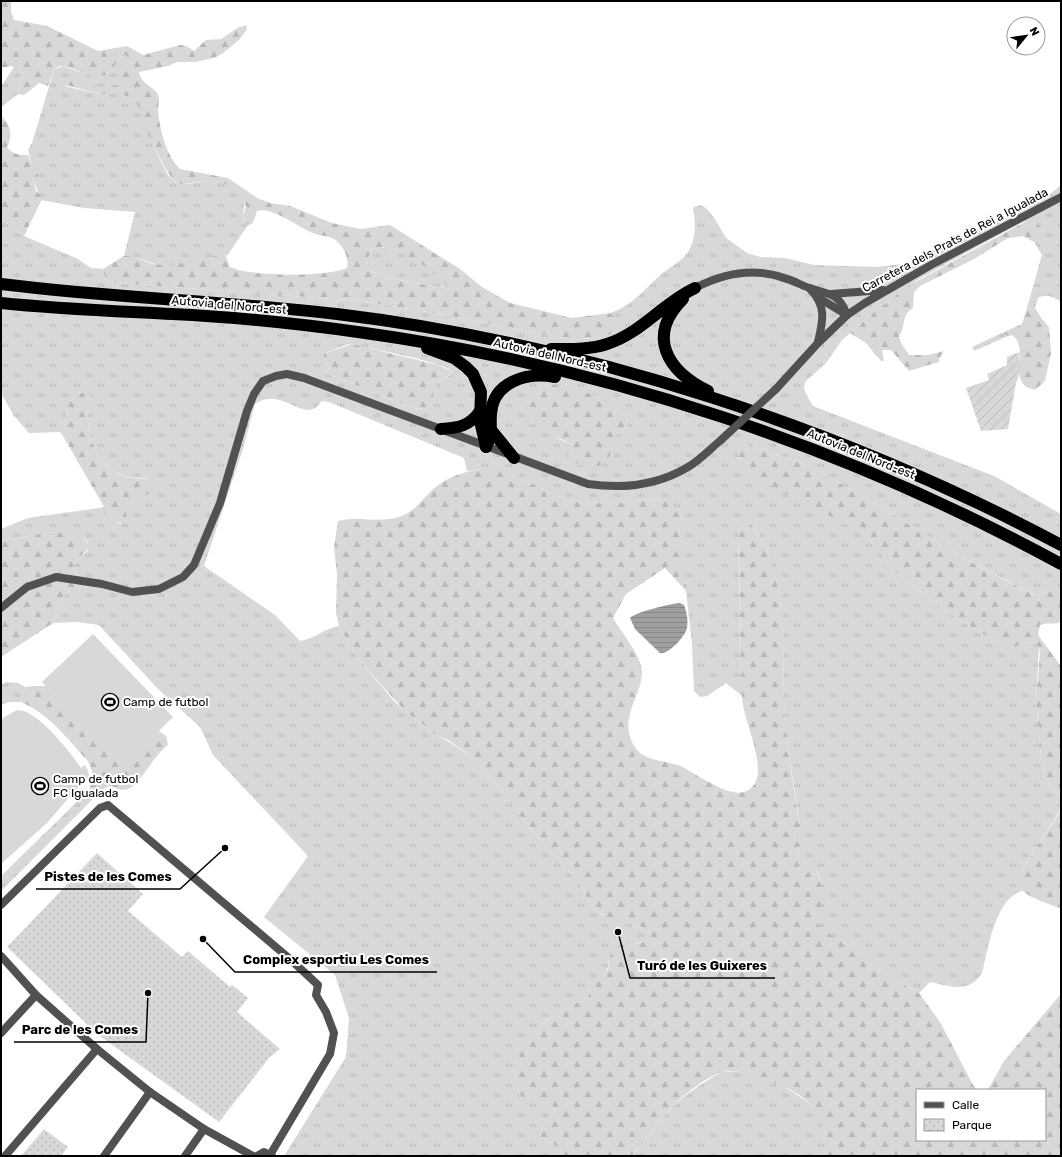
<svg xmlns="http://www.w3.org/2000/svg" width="1062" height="1157" font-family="Rubik,sans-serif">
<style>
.grass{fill:url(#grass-tufts);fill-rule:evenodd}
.forest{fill:url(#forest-firs);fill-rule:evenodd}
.park{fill:url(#park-dots)}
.garden{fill:url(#garden-furrows)}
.pitch{fill:#d8d8d8}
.water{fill:url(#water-rules)}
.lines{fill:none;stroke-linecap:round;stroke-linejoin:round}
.motorway-casing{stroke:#dbdbdb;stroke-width:14}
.minor{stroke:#515151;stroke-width:8}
.tertiary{stroke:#515151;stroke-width:8}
.motorway{stroke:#000;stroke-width:12}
.tertiary-bridge{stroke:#515151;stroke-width:8}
.labels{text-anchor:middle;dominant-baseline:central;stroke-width:4;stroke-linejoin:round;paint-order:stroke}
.street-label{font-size:12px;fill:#000;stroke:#fff}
.poi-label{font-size:12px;fill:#000;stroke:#fff;text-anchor:start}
.leader{fill:none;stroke:#000;stroke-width:1.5}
.callout-dot{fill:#000;stroke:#fff;stroke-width:1.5}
.callout-label{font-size:13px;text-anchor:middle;font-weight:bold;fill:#000;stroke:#fff;stroke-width:4;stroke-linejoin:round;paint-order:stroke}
</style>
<defs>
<pattern id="grass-tufts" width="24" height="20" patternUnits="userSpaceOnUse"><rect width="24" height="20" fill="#d8d8d8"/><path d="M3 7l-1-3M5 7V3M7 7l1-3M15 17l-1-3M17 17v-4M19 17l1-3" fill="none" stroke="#b8b8b8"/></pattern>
<pattern id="forest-firs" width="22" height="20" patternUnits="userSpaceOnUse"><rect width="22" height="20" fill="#d8d8d8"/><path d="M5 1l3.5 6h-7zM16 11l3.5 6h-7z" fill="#b8b8b8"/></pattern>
<pattern id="park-dots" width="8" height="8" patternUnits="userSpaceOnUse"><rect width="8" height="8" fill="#d8d8d8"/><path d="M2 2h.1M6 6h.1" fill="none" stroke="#b8b8b8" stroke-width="1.8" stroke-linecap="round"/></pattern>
<pattern id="garden-furrows" width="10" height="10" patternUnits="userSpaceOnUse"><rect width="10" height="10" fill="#d8d8d8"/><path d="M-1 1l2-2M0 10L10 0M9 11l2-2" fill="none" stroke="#b8b8b8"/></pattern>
<pattern id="water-rules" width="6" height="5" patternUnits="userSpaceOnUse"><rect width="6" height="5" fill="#9f9f9f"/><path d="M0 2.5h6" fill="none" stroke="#878787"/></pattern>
</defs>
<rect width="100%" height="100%" fill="#fff"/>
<g class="grass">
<path d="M127 55V58L122 67 124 84 115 87H89L76 83 64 86 99 94H122L136 101C146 117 160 172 174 181 188 189 207 177 222 182 226 183 229 187 233 189 249 200 244 200 243 217L248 225 227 256 225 254C204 258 184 267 163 265 149 264 138 256 124 256L135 212 84 208 41 200 34 181 37 175 32 167 28 150 32 143 54 70 63 66C78 70 102 86 114 67 118 61 119 57 127 55Z"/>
<polygon points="14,67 20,70 23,76 17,87 18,94 1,107 1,87"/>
<path d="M1061 185V301C1052 297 1047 293 1038 298L1035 308 1026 311 1042 255 1034 242 1039 236 1040 224 1024 221 919 279 874 312 842 340 826 363 805 382 804 388 806 394 813 406 994 476 1061 514V588L1035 595 965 559 872 502 810 466 744 444 739 458 867 535 896 573 953 616 1002 645H1009L1013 648 1021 643 1035 642 1039 647 1036 698 1041 757 1045 776 1051 787 1061 796C1061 800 1062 804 1060 808 1053 831 1012 867 1022 891 995 898 988 950 982 973 969 994 950 986 930 982L919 993C909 986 897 982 887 975 872 965 861 952 845 943 838 938 820 934 818 924 814 903 831 897 816 870L805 875 799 872C797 856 800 842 799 826 797 795 789 764 786 733 779 671 795 572 749 522L738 529 742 696 726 683 707 696 700 697 694 691 692 644 679 529 681 515 660 500 648 499 620 503 581 502 568 500 507 473 481 469 467 471 464 458 329 402 322 401C319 404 317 408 313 409 297 415 279 388 255 404L243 449 204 566 275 615 300 641C315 639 324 628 339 626L359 660 395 702 425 727 471 756 498 785 529 827 579 882 592 906 602 915 629 922 647 930 651 935 648 940 635 944 609 961C609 974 597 981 589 989V996L547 1020 534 1031 515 1072 519 1092 539 1102 553 1104 557 1109 545 1123 540 1136C547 1143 554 1143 561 1149L562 1156H284L346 1057 349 1018 335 975 264 917 308 856 213 755 200 727 157 688 99 625 77 622 53 623 58 603 71 588H86L73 567 78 558 88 551V542L85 539 52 532 1 541V529L28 518 99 508 111 519 120 524 127 519 125 511 128 504 150 493 148 479C140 477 132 479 124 476 100 468 87 440 88 416 88 409 91 402 91 395L81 392C63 402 68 419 63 436L60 432 29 433 14 416 1 393V218L24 236 78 259 91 268 103 269 106 280 114 283 362 301 451 316 573 340 602 337 617 319 610 313C633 306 646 287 664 272 670 267 678 263 684 257 695 245 697 226 693 210L694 207 700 205 706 208 715 219 726 238 747 253 760 257 785 258 814 265 877 267 910 263 982 225 1005 218 1049 195ZM348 344C367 348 442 361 453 372 449 378 441 378 437 382 429 392 440 412 413 408L326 373 329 368 323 354ZM549 383 574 390 624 414 628 421V426L613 437C611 442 612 448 610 453 607 466 587 468 577 464L571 451 575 449 574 445 561 440 532 422 526 402Z"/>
<path d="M380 247C386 248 393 248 399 251 411 256 446 277 450 289L389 278 371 271C365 265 368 256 372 249Z"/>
<polygon points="1002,333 1008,336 974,351 972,347"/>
<polygon points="6,682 18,683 25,687 21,702 9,702 1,705 1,685"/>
<polygon points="89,790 95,797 1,891 1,876"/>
<path d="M722 1072C729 1072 737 1071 744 1072 761 1074 811 1098 818 1114 825 1126 825 1142 826 1156H631C644 1144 652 1130 663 1117 679 1098 700 1084 722 1072Z"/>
</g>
<g class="forest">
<path d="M1 1H11V12L14 20 47 26 98 51 127 46 143 55 180 45 186 46 194 51 206 40 221 39 239 27 246 26 247 29 239 40 223 53 214 58 195 62H177L168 66 139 72C141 86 157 86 159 98 159 103 158 107 158 111 160 131 166 155 180 169L228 178 257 198 270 203 290 206 332 223 360 229 390 225 460 269 482 287 510 303 572 318 610 313 617 319 619 331 602 337 573 340 451 316 362 301 114 283 106 280 103 269 124 256H131L152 264 171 265 225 254 230 267C251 277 326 277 347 268 349 256 343 246 334 239 327 235 320 236 313 233 299 228 272 206 257 211L253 223 248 225 243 216 246 207 243 197 224 183 208 181 181 184 173 180 165 168 149 136 136 101 122 94H99L62 84 63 81 69 79 89 87 121 85 124 84 121 67 127 58 126 55C115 58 116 71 105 75 88 81 74 65 60 66L54 70 48 86 39 83 24 95 18 94 17 87 23 76 20 70 11 66 1 68ZM380 247C386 248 393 248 399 251 410 256 446 278 449 289L389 278 371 271C365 265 368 256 372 249Z"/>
<path d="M1 116C11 125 13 136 7 147 13 155 19 155 28 155L32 167 38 175 34 181 36 191 43 197 24 236 1 218Z"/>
<path d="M1030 219H1036L1041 227 1039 236 1034 242 1023 236 1008 238 974 259 920 286 914 292 913 308C901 314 906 327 899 336L901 343 909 355H928L944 351 939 359V362L909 371 891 350H882L884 361H881L866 343 850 333 874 312 910 285Z"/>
<path d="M1035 308 1042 319 1049 327 1051 353 1045 381 1035 390 1026 387C1008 369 1031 350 1012 335L1008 336 1002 333 1022 324 1026 311Z"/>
<path d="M352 344 438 365 453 372C449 377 441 378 437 382 429 392 441 412 413 408L326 373 329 368 323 354Z"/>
<path d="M549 383 606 398 608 405C617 409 629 414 628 426L613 437C611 444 612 453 608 459 598 472 574 468 568 454L574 449V445C554 435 531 430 524 406L529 398Z"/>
<path d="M85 391 91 395C91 402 89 409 88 416 87 441 101 469 125 477 136 480 146 476 154 483 155 497 133 498 126 507L127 522C114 526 108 516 99 508L104 507 63 436 68 405 76 395Z"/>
<path d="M744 444 810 466 872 502 965 559 1034 595 1061 588V622C1054 625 1047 622 1040 625L1038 635 1061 666V796L1051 787 1045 776 1041 757 1036 698 1040 653 1039 647 1035 642 1022 643 1013 648 1009 645H1002L953 616 896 573 867 535 748 474 743 462 736 452 738 446Z"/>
<path d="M481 469H494L507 473 568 500 581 502 620 503 648 499 660 500 672 505 681 515 679 529 687 592 665 568 626 594 613 618C621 632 641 655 642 671 643 695 617 718 634 746 644 762 665 760 680 766 687 769 694 774 701 778 716 785 739 802 753 786 767 771 747 726 744 710 740 693 742 674 741 656 740 616 740 575 738 535V529L749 522C795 572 779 670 786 733 789 764 796 795 799 826 800 842 797 856 799 871L805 875 810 871 816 870 824 889 819 917 818 924 822 930 852 947 887 975 919 993 940 1022 973 1085 978 1090H981H917V1140H1045V1090H986L990 1086 1004 1061 1061 994V1156H826C824 1122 819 1103 786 1088 773 1083 760 1076 746 1073 740 1071 728 1071 722 1072 703 1078 676 1101 664 1116 652 1129 644 1144 631 1156H562L561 1149C554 1143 547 1143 540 1136L545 1123 557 1109C548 1099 528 1105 519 1092 517 1088 516 1081 516 1077 509 1034 558 1014 589 996 589 972 600 983 607 971 612 964 607 954 615 948 627 940 642 949 651 935L641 927 629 922 608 918 597 911 592 906 579 882 529 827 498 785 471 756 448 740 435 734 405 711 359 660 339 626 336 613 337 574 334 548 338 521C359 515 382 525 404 515 415 510 422 500 431 491 445 478 462 472 481 469Z"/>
<path d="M52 532C64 534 87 533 90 548L78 558 73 567 86 589 71 588 58 603 53 623 1 657V541Z"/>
<path d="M36 686H46L123 765 159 731 166 736 168 745C155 754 140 783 130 788 113 796 115 774 95 797L89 790C93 779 94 771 87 760 67 738 49 714 21 702L25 687Z"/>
<path d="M1061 806V909C1052 905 1027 897 1022 890 1011 876 1046 835 1053 823 1057 818 1059 812 1061 806Z"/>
</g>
<g class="park">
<polygon points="97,853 143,894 128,911 182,957 188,951 230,987 232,985 248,998 237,1012 280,1049 269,1058 219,1122 97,1034 7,947"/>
<polygon points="44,1129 68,1147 61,1156 21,1156"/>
</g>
<path class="garden" d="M1020 352C1018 361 1021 375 1016 383L1008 429 981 431 966 388 989 380 987 374 1007 365V357Z"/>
<g class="pitch">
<polygon points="93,634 173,717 123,766 42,682"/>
<path d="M17 710C37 709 70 752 81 768L85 765C89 772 91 776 85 783L83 781 47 823 1 864V719Z"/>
</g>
<path class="water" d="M680 603 684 605C687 613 689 623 686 631 682 639 669 654 660 653L635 629 630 618C633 613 672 603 680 603Z"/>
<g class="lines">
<defs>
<g id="motorway">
<path d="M1 284C113 298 225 301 337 314 585 344 842 428 1061 545"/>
<path d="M683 299C646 336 667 371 708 391"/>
<path d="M1 303C58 309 115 311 172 314 237 317 301 324 365 333 608 367 846 447 1061 564"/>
<polyline points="427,348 454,358 466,367 473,374 481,392 480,421 486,447"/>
<path d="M551 349C570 349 589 350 607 344 640 334 663 303 695 288"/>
<path d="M441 429C458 428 470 426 480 411"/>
<polyline points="492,431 514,458"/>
<path d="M486 447C493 433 490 428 491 414 493 381 528 372 555 377"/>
</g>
</defs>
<use href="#motorway" class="motorway-casing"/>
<g class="minor">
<polyline points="1,905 100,808 108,805 290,959 318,985 316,995 326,1012 334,1033 330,1054 270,1155"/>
<polyline points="1,956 36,995 97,1049 150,1092 204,1129 253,1156"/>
<polyline points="1,1033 36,995"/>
<polyline points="5,1156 97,1049"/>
<polyline points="104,1156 150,1092"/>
<polyline points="185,1156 204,1129"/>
<polyline points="257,1156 264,1152 272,1156"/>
</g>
<g class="tertiary">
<path d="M695 288C724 273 756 267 787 279 795 281 802 286 810 288 830 295 839 293 847 315"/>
<path d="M810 289C827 306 823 321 818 342"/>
<polyline points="831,294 883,290"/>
<polyline points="819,298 847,315"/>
<polyline points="776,389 818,343 847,315 865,303 931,265 1061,197"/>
<path d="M1 608 27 587 56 577 102 584 132 592 159 589 183 577 194 565 220 503 247 411 254 394 263 381 276 376 287 374 304 378 588 484C622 489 658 485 688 467 700 460 710 449 721 440"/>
</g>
<use href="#motorway" class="motorway"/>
<polyline class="tertiary-bridge" points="721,440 776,389"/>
</g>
<defs>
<symbol id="stadium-ring" viewBox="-11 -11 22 22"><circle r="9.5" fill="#fff" stroke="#000" stroke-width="1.5"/><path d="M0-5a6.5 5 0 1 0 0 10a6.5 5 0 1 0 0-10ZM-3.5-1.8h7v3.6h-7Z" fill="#000"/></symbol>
</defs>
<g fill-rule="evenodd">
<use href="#stadium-ring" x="100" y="692" width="20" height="20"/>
<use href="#stadium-ring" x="30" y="776" width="20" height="20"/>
</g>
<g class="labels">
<g class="street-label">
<text transform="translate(955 240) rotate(-28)">Carretera dels Prats de Rei a Igualada</text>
<text transform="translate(229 305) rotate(5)">Autovia del Nord-est</text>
<text transform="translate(550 355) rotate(13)">Autovia del Nord-est</text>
<text transform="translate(861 454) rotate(22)">Autovia del Nord-est</text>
</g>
<g class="poi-label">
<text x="123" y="702">Camp de futbol</text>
<text x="53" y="779">Camp de futbol<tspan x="53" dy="14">FC Igualada</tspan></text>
</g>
</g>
<path class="leader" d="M225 848L180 889H36M203 939L235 972H437M618 932L630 978H775M148 993L146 1042H14"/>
<g class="callout-dot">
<circle cx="225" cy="848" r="4"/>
<circle cx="203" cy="939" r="4"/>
<circle cx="618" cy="932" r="4"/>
<circle cx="148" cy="993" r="4"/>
</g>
<g class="callout-label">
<text x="108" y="881">Pistes de les Comes</text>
<text x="336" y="964">Complex esportiu Les Comes</text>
<text x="702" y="970">Turó de les Guixeres</text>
<text x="80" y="1034">Parc de les Comes</text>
</g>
<rect width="1062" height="1157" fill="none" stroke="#000000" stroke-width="4"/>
<rect x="916" y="1089" width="130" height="52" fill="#ffffff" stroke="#999999"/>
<rect x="924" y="1102" width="20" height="6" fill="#515151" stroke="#999999"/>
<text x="952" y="1109" font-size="12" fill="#000000">Calle</text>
<rect x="924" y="1119" width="20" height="12" fill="url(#park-dots)" stroke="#999999"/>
<text x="952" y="1129" font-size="12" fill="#000000">Parque</text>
<g transform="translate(1026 36) rotate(61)"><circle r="19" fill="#ffffff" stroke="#999999"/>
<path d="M0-3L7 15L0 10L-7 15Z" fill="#000000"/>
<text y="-6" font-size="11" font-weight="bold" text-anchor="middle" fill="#000000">N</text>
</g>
</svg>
